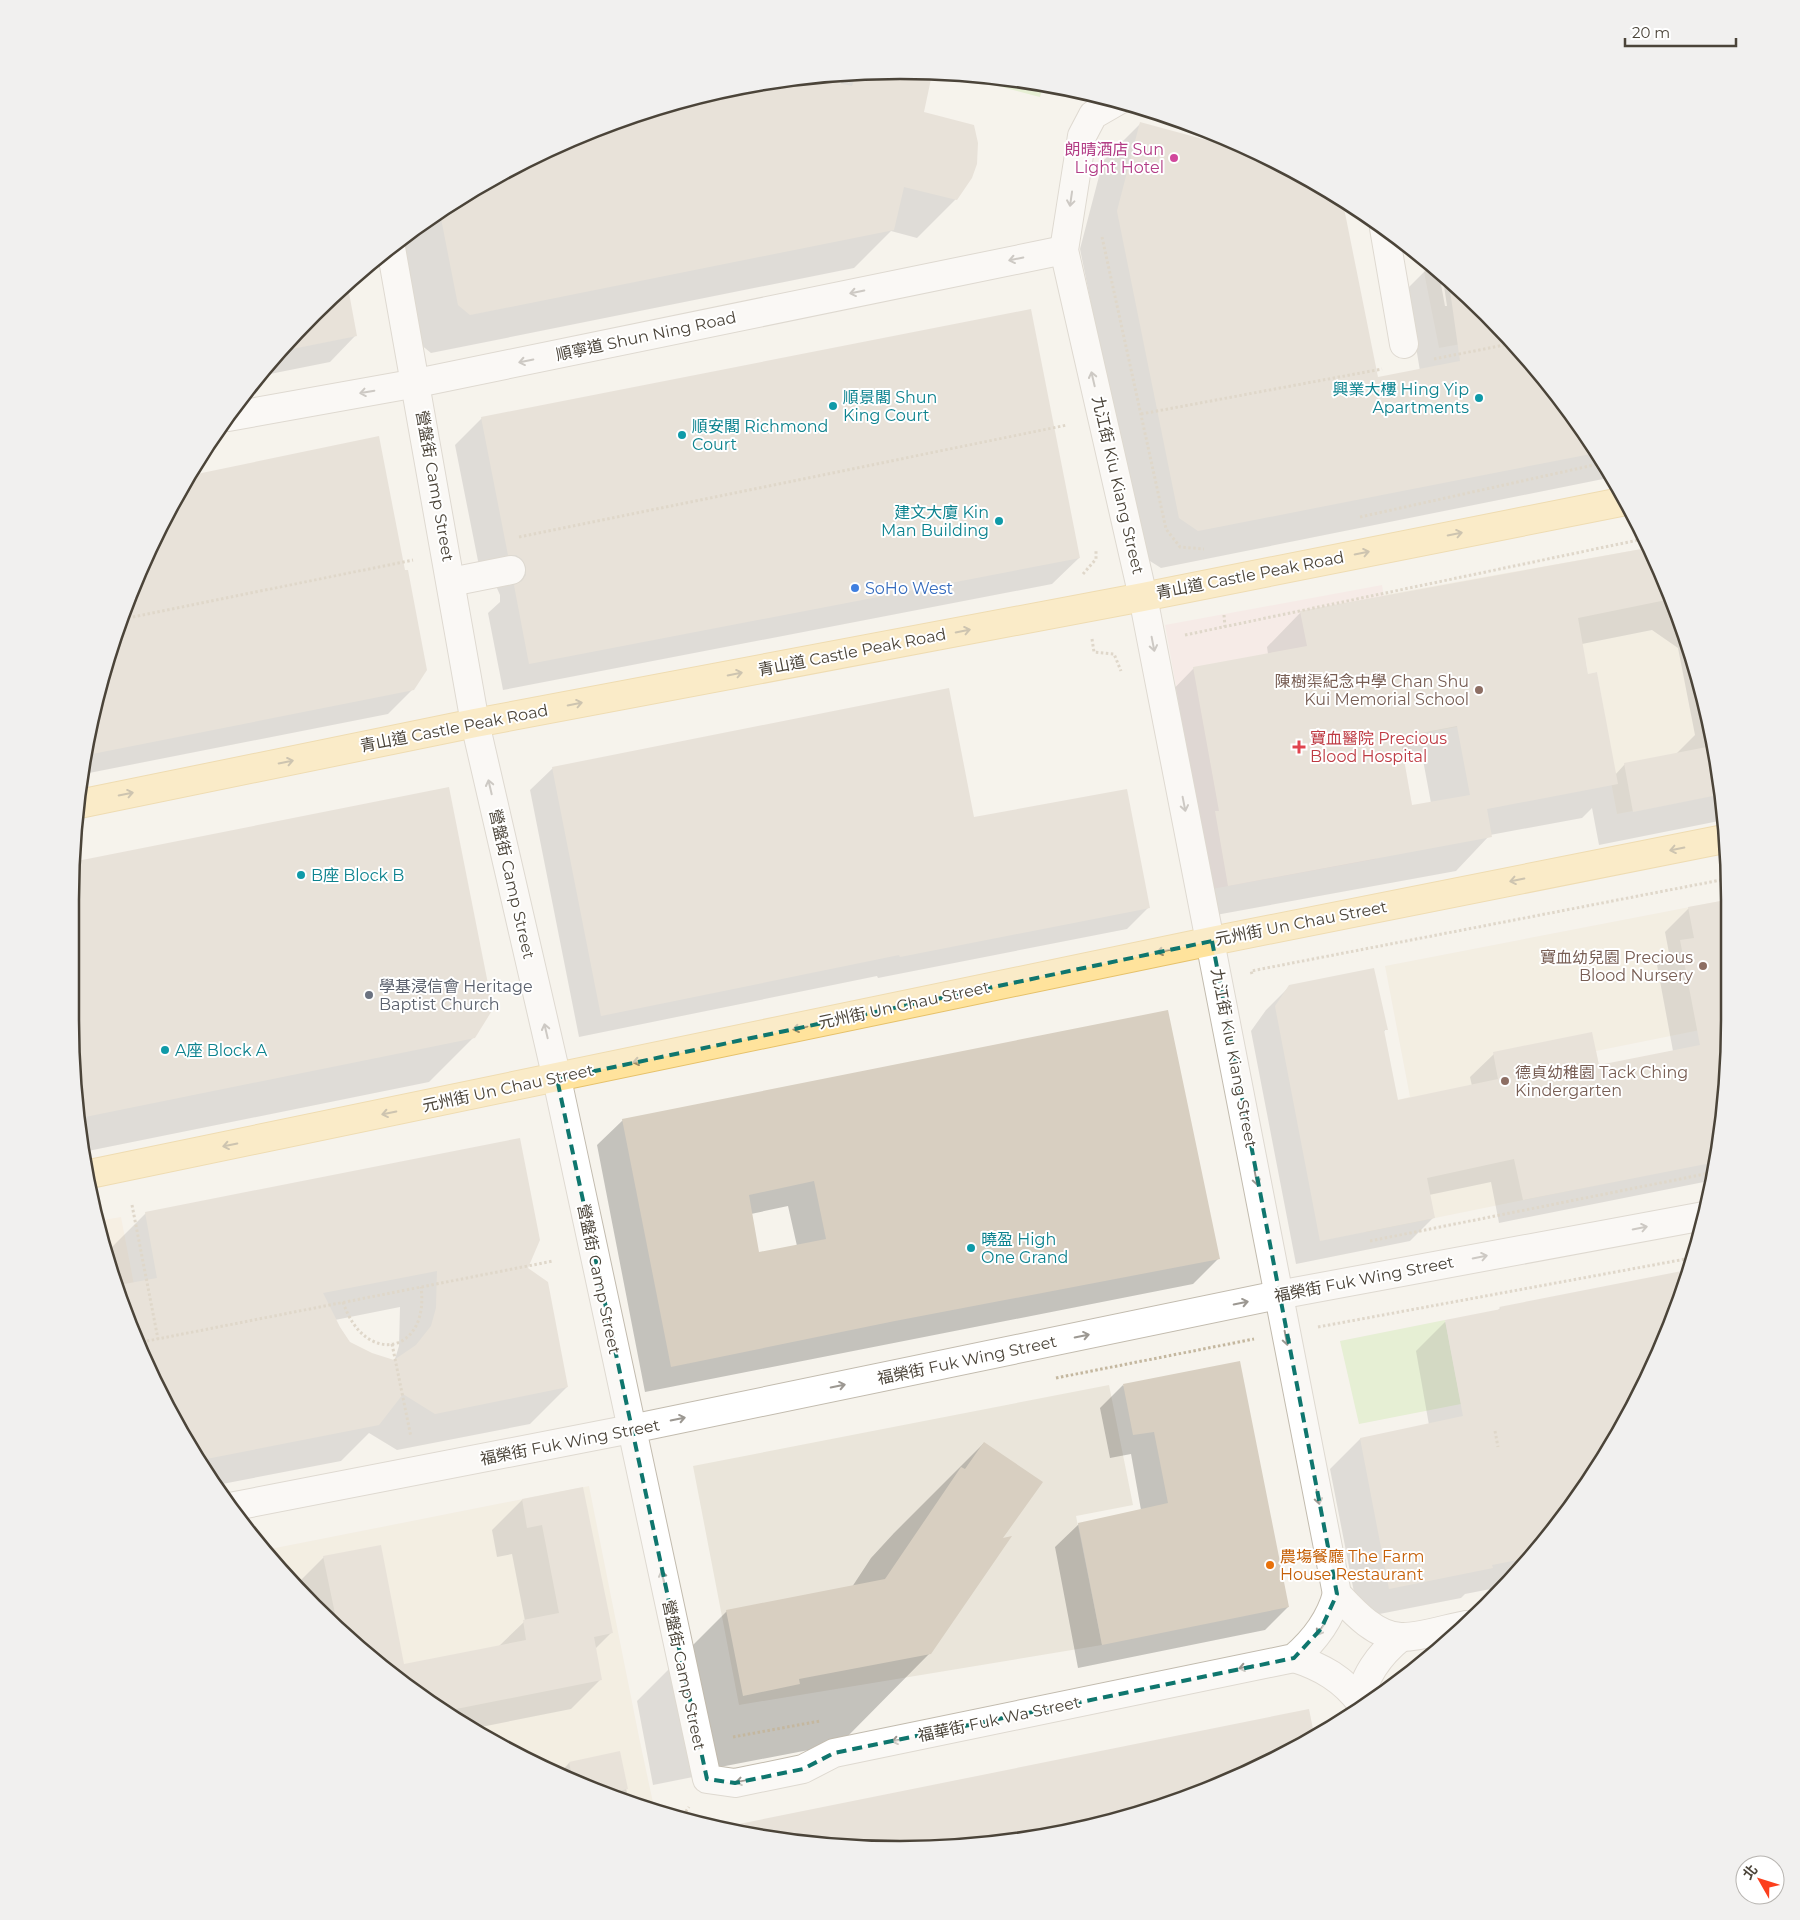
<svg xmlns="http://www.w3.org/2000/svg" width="1800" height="1920" font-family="Montserrat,'Noto Sans TC',sans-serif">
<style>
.residential{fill:#eae5da}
.commercial{fill:#f7ead8}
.education{fill:#efe8d6}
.medical{fill:#f6e3e0}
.green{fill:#d2eab5}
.shadow{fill:#0003;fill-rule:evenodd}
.building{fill:#d8cfc1;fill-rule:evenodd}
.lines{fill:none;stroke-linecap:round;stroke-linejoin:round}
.minor-casing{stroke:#c2bbae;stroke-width:30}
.major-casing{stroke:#e6c16a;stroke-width:30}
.path{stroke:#c4b79f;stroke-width:3;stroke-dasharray:2.5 2.5;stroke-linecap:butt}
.minor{stroke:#fff;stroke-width:28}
.major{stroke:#ffe39c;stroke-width:28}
.oneway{stroke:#9c9892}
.oneway2{stroke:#9c8c66}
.marked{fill:none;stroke:#0f766e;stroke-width:4;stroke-dasharray:10 6;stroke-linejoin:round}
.hotel-dot{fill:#d1479c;stroke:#fff;stroke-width:2}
.culture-dot{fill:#0f9aa8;stroke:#fff;stroke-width:2}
.shop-dot{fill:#3f7fe0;stroke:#fff;stroke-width:2}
.education-dot{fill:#8d6e63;stroke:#fff;stroke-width:2}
.health-dot{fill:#e0444e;stroke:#fff;stroke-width:2}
.worship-dot{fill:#6b7280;stroke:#fff;stroke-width:2}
.food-dot{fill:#e8710a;stroke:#fff;stroke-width:2}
.labels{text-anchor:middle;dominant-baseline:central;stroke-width:4;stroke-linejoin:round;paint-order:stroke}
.hotel-label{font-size:16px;fill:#b23c85;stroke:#fff;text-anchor:end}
.street-label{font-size:16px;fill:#4b4439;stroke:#fff}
.culture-label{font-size:16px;fill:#0d838f;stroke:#fff;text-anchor:start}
.shop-label{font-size:16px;fill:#366cbe;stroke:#fff;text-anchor:start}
.education-label{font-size:16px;fill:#785e54;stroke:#fff;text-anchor:end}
.health-label{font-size:16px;fill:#be3a42;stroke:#fff;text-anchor:start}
.worship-label{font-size:16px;fill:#5b616d;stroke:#fff;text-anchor:start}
.food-label{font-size:16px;fill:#c56008;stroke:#fff;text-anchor:start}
.rim{fill:none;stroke:#4b4439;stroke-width:2.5}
</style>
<rect width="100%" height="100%" fill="#f6f3ec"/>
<g class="residential">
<polygon points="1421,257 1506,336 1439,348"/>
<polygon points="1109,1385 1133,1505 1076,1516 1102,1645 739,1705 693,1466"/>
</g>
<polygon class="commercial" points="121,1217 143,1331 133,1333 114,1287 97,1221"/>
<g class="education">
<polygon points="1647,548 1686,633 1723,794 1617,814 1599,718 1605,716 1597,672 1588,674 1586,662 1554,668 1562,707 1409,736 1383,595"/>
<polygon points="1726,900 1730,1024 1596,1051 1622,1180 1366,1232 1343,1112 1410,1097 1385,966"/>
<polygon points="589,1486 639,1737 655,1812 582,1787 485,1739 353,1644 265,1550"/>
</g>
<polygon class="medical" points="1382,585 1413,758 1404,760 1412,805 1368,813 1376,859 1212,889 1165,625"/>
<g class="green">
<polygon points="945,72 954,72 1043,86 1040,97"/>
<polygon points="1445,1320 1461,1404 1359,1424 1340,1341"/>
</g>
<g class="shadow">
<polygon points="904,73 922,113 956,199 917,238 891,231 854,268 431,353 420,344 400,242 485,181 791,77 839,85 848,75"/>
<path d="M1140 124 1273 159 1342 202 1377 379 1420 371 1414 335 1401 295 1431 265 1524 353 1613 477 1161 568 1142 556 1080 249 1103 161ZM1440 279H1443L1447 306H1445Z"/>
<polygon points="346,283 356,335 330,362 260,376"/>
<polygon points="482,418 1079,558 1052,584 503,690 488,613 500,602 500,595 496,586 482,581 455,445"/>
<polygon points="378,438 413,689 388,714 84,774 98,685 155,533 191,476"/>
<path d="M1648 549 1686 633 1723 791 1724 820 1599 845 1592 808 1582 818 1490 835 1456 871 1194 919 1160 703 1194 668 1268 654 1267 647 1301 612ZM1652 630 1678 648 1695 735 1676 754 1625 764 1615 775 1587 675 1582 644ZM1423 760 1431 803 1411 807 1404 764Z"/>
<polygon points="553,768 973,819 1149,907 1127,929 878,978 877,976 579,1037 530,790"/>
<polygon points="448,788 474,1037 429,1082 83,1152 70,1020 72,864"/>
<polygon points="1726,901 1730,1020 1714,1180 1499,1223 1491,1182 1429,1195 1434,1217 1410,1241 1296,1264 1251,1031 1266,1010 1290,986 1386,1029 1383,1033 1397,1102 1472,1086 1470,1077 1494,1054 1598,1066 1673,1051 1657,965 1669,953 1665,932 1689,908"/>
<path d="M623 1120 1218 1259 1193 1284 645 1392 597 1145ZM788 1206 797 1246 758 1254 751 1214Z"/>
<path d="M146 1213 526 1268 567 1387 530 1424 397 1450 369 1433 341 1461 217 1485 155 1387 114 1287 109 1250ZM400 1307 399 1346 394 1362 371 1354 349 1342 335 1320Z"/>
<polygon points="1687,1271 1667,1338 1590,1481 1524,1567 1506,1586 1465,1594 1461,1598 1359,1618 1330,1469 1360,1439 1429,1425 1416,1351 1445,1322 1497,1311 1500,1308"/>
<polygon points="1123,1385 1288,1607 1265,1630 1078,1668 1055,1547 1079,1524 1141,1510 1131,1454 1110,1458 1100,1408"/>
<polygon points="984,1443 1000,1540 930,1653 840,1744 715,1768 708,1774 653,1785 637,1701 727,1611 852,1587 871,1558 894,1533"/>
<polygon points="582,1488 611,1633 595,1649 601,1679 571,1709 471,1729 353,1644 297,1584 324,1557 403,1666 498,1647 525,1621 512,1554 497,1557 492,1530 522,1500"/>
<polygon points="1308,1711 1009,1843 846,1848 723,1828"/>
<polygon points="619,1753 629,1803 582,1787 558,1775 569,1763"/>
</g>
<g class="building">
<polygon points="910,73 931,79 924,112 974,125 978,143 977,164 972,178 957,200 904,187 894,230 470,315 458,305 440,213 485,181 633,114 791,77 808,77 852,86 856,75"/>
<polygon points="1140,122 1269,157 1343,203 1378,377 1460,361 1449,283 1524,353 1596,453 1198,531 1179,518 1117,211"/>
<polygon points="347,282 357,336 282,351 318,313"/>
<polygon points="1031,309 1080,558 529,664 514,585 522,581 526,575 526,567 522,559 516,555 508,555 481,417"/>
<polygon points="379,436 405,570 408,570 427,670 414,690 87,755 98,685 155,533 192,475"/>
<path d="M1647 548 1671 599 1578 618 1588 674 1597 672 1618 784 1487 809 1492 837 1228 886 1215 811H1219L1193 667 1307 646 1300 611ZM1457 726 1470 795 1412 805 1400 737Z"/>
<polygon points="949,688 974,817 1127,789 1150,908 900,957 899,955 601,1016 552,767"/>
<polygon points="1712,746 1723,794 1633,812 1624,763"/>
<polygon points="449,787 493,1009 475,1038 80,1118 70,1020 72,862"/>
<polygon points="1726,900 1730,1020 1716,1162 1523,1200 1514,1159 1427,1178 1435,1218 1320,1241 1275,1006 1289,985 1374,968 1388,1030 1384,1030 1398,1100 1498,1079 1493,1052 1592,1032 1599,1065 1700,1045 1680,940 1694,938 1688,907"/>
<path d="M1168 1010 1220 1259 895 1321 671 1367 622 1119ZM814 1181 826 1239 759 1252 749 1195Z"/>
<path d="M520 1138 540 1240 528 1268 548 1282 568 1387 435 1414 403 1394 379 1425 201 1460 155 1387 114 1286 157 1278 145 1212ZM437 1271 436 1308 431 1326 416 1345 394 1360 372 1353 350 1342 340 1327 323 1293Z"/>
<polygon points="1687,1270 1667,1338 1590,1481 1532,1557 1492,1565 1493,1568 1389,1589 1360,1438 1463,1416 1445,1320 1501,1309 1499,1307"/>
<polygon points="1240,1361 1289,1607 1102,1645 1078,1523 1168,1503 1154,1432 1133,1435 1123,1384"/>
<polygon points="984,1442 1043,1482 1003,1538 1012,1536 931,1654 799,1679 800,1684 743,1696 726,1610 885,1579 961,1467 965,1469"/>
<polygon points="583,1487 613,1633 594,1637 602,1680 446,1711 353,1644 338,1628 323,1556 381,1545 404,1664 526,1640 523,1620 559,1613 542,1525 527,1528 522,1499"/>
<polygon points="1309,1709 1315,1739 1167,1806 1009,1843 846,1848 729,1829 729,1826"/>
<polygon points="620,1751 628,1789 603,1794 573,1782 569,1762"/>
</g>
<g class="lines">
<defs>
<g id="minor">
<path d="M1119 100 1093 115 1082 136 1064 250 1143 597 1337 1594C1353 1611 1375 1636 1401 1637 1417 1638 1449 1628 1466 1625"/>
<polyline points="1384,228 1404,344"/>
<path d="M391 248 475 723 557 1079 707 1779 735 1783 803 1769 834 1753 1294 1658C1315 1640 1330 1620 1337 1594"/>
<polyline points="228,417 417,383 1064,250"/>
<polyline points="451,582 511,570"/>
<polyline points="230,1507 631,1429 1278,1295 1704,1216"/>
<path d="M1294 1658C1322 1667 1343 1679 1361 1703"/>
<path d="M1361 1706C1360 1679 1381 1653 1401 1637"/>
</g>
<g id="major">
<polyline points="79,804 475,723 1143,597 1626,501"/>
<polyline points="85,1175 1212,941 1724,839"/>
</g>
</defs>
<use href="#minor" class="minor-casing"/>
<use href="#major" class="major-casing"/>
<g class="path">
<polyline points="1147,116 1194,128"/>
<polyline points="1102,237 1166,529 1180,547 1204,549"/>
<polyline points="1434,359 1514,343"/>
<polyline points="1141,414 1382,369"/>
<polyline points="1360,517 1603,463"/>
<polyline points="519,537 1067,425"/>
<polyline points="1083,574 1096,559 1096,550"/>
<polyline points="1224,615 1225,627"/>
<polyline points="123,619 413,560"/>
<polyline points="1185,635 1643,539"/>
<polyline points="1092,639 1094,652 1114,654 1121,671"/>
<polyline points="1252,974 1251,971 1726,879"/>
<polyline points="132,1205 158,1339"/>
<polyline points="1370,1241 1715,1172"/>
<path d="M343 1302C365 1368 430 1353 421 1287"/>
<polyline points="1318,1327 1691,1258"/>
<polyline points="137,1343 553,1261"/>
<polyline points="392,1344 411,1437"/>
<polyline points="1056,1378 1254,1339"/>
<polyline points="1495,1431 1498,1447"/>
<polyline points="733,1737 820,1721"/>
<polyline points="680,1820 689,1807"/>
</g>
<use href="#minor" class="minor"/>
<use href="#major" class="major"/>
</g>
<defs><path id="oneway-shaft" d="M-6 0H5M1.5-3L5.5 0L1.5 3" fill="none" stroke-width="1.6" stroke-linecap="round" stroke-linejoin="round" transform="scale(1.25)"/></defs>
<g class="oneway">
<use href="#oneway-shaft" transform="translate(1071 199) rotate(98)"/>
<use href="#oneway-shaft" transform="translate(1016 259) rotate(168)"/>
<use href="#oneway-shaft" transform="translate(857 292) rotate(168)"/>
<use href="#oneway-shaft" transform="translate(526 361) rotate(168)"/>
<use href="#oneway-shaft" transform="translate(1093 379) rotate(-103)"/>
<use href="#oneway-shaft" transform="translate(367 392) rotate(170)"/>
<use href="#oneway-shaft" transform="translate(1153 644) rotate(79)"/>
<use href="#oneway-shaft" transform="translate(490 787) rotate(-103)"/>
<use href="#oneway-shaft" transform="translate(1184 804) rotate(79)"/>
<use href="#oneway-shaft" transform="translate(546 1031) rotate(-103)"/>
<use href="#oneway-shaft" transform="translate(1256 1178) rotate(79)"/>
<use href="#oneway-shaft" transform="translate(1640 1228) rotate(-11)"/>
<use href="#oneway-shaft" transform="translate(1480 1257) rotate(-11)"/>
<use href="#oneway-shaft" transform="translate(1241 1303) rotate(-12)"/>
<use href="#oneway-shaft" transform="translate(1082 1336) rotate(-12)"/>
<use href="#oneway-shaft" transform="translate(1286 1338) rotate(79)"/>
<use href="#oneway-shaft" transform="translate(838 1386) rotate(-12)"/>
<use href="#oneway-shaft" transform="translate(678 1419) rotate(-12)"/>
<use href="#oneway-shaft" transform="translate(1318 1497) rotate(79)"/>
<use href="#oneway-shaft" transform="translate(663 1578) rotate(-102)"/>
<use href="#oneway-shaft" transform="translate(1321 1629) rotate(124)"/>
<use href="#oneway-shaft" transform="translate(1246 1667) rotate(168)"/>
<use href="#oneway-shaft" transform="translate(899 1740) rotate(168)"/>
<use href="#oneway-shaft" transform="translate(743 1781) rotate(170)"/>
</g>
<g class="oneway2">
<use href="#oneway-shaft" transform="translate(1455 534) rotate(-11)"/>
<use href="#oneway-shaft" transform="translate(1362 553) rotate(-11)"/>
<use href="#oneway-shaft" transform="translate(963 631) rotate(-11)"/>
<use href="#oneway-shaft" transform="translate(735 674) rotate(-11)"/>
<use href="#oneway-shaft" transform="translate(575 704) rotate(-11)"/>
<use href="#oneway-shaft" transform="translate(286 762) rotate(-11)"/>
<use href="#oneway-shaft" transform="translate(126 794) rotate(-11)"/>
<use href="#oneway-shaft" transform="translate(1677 849) rotate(169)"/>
<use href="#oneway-shaft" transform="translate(1517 880) rotate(169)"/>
<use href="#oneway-shaft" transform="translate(1164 951) rotate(168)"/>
<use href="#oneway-shaft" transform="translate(800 1028) rotate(168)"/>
<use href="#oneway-shaft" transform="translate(640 1061) rotate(168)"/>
<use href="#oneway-shaft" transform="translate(389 1113) rotate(168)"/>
<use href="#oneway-shaft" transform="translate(230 1145) rotate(168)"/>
</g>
<path d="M0 0H1800V1920H0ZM1212 941 1337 1594 1321 1629 1294 1658 834 1753 803 1769 735 1783 707 1779 557 1079Z" fill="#f6f3ec" fill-opacity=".55" fill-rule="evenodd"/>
<path class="marked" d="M1212 941 1337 1594 1321 1629 1294 1658 834 1753 803 1769 735 1783 707 1779 557 1079Z"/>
<circle class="hotel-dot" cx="1174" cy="158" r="5"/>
<g class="culture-dot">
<circle cx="1479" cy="398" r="5"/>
<circle cx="833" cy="406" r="5"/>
<circle cx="682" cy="435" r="5"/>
<circle cx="999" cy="521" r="5"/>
<circle cx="301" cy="875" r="5"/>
<circle cx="165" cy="1050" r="5"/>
<circle cx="971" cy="1248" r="5"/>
</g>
<circle class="shop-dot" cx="855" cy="588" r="5"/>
<g class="education-dot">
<circle cx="1479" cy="690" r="5"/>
<circle cx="1703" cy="966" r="5"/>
<circle cx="1505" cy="1081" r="5"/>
</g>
<path class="health-dot" d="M1296.5 739.5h5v5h5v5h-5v5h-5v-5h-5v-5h5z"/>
<circle class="worship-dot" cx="369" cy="995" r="5"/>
<circle class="food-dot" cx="1270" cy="1565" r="5"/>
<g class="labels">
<g class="hotel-label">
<text x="1164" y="149">朗晴酒店 Sun<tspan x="1164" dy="18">Light Hotel</tspan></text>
</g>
<g class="street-label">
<text transform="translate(646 336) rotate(-12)">順寧道 Shun Ning Road</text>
<text transform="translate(1118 485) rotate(77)">九江街 Kiu Kiang Street</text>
<text transform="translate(435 486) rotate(80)">營盤街 Camp Street</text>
<text transform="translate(1250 575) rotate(-11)">青山道 Castle Peak Road</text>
<text transform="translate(852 652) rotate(-11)">青山道 Castle Peak Road</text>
<text transform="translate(454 728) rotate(-11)">青山道 Castle Peak Road</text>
<text transform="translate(512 884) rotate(77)">營盤街 Camp Street</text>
<text transform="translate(1301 923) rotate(-11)">元州街 Un Chau Street</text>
<text transform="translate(904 1005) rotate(-12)">元州街 Un Chau Street</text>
<text transform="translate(1234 1058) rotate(79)">九江街 Kiu Kiang Street</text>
<text transform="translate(508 1088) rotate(-12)">元州街 Un Chau Street</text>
<text transform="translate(599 1279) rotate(78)">營盤街 Camp Street</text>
<text transform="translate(1364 1279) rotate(-11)">福榮街 Fuk Wing Street</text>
<text transform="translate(967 1360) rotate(-12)">福榮街 Fuk Wing Street</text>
<text transform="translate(570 1442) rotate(-11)">福榮街 Fuk Wing Street</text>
<text transform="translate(684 1675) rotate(78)">營盤街 Camp Street</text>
<text transform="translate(999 1719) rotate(-12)">福華街 Fuk Wa Street</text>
</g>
<g class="culture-label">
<text x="1469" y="389" text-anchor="end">興業大樓 Hing Yip<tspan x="1469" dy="18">Apartments</tspan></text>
<text x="843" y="397">順景閣 Shun<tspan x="843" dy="18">King Court</tspan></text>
<text x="692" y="426">順安閣 Richmond<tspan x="692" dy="18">Court</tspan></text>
<text x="989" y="512" text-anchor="end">建文大廈 Kin<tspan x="989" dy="18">Man Building</tspan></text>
<text x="311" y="875">B座 Block B</text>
<text x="175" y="1050">A座 Block A</text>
<text x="981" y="1239">曉盈 High<tspan x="981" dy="18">One Grand</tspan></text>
</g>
<g class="shop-label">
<text x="865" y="588">SoHo West</text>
</g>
<g class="education-label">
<text x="1469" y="681">陳樹渠紀念中學 Chan Shu<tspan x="1469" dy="18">Kui Memorial School</tspan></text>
<text x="1693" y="957">寶血幼兒園 Precious<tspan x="1693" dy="18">Blood Nursery</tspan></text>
<text x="1515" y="1072" text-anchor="start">德貞幼稚園 Tack Ching<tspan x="1515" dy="18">Kindergarten</tspan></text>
</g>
<g class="health-label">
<text x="1310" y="738">寶血醫院 Precious<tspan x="1310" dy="18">Blood Hospital</tspan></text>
</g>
<g class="worship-label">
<text x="379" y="986">學基浸信會 Heritage<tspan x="379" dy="18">Baptist Church</tspan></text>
</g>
<g class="food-label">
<text x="1280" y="1556">農塲餐廳 The Farm<tspan x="1280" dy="18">House Restaurant</tspan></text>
</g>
</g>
<path d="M0 0H1800V1920H0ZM900 79H900A821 821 0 0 1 1721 900V1020A821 821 0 0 1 900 1841H900A821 821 0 0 1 79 1020V900A821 821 0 0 1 900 79Z" fill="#f1f0ef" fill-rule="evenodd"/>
<path class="rim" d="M900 79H900A821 821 0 0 1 1721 900V1020A821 821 0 0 1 900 1841H900A821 821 0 0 1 79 1020V900A821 821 0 0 1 900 79Z"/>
<g transform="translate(1760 1880) rotate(309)"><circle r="24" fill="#ffffff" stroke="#b7b4b0"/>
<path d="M0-4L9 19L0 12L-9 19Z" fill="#fc3f1d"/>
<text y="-8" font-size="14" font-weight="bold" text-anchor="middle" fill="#4b4439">北</text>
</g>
<path d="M1625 38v8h111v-8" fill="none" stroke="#4b4439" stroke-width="2.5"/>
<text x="1632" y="38" font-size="15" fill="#4b4439" stroke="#ffffff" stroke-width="4" paint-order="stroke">20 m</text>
</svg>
